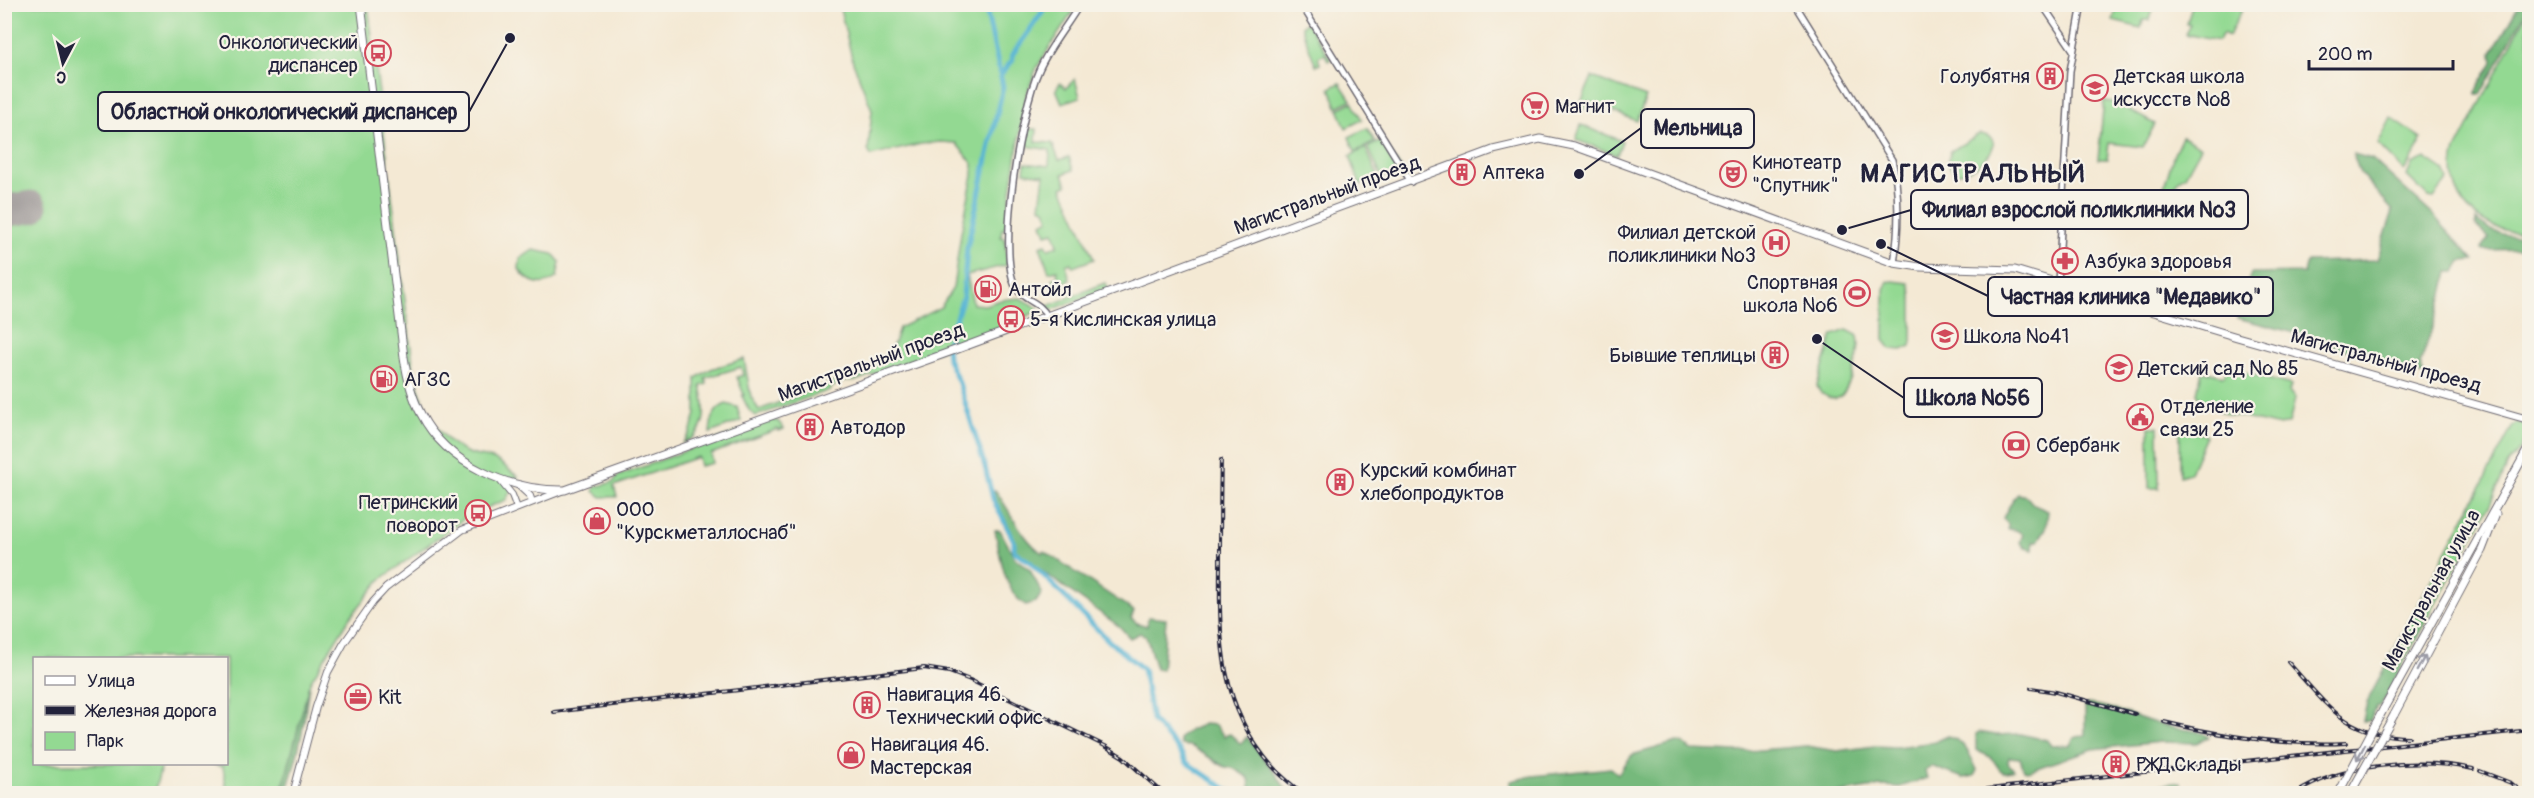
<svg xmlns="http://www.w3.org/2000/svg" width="2534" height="798" font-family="Pangolin,sans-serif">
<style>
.green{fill:#93d992;stroke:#5a7e66;stroke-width:1.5}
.forest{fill:#76b97c;stroke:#4c6e5c;stroke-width:1.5}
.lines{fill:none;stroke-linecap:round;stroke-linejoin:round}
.canal{stroke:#55b4d4;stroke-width:5}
.runway{stroke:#8b8688;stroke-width:33}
.tertiary-casing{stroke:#6c6871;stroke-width:8}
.secondary-casing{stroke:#6c6871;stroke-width:8}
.primary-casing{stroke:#6c6871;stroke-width:9}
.tertiary{stroke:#fff;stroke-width:5}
.secondary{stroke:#fff;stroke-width:6}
.primary{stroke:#fff;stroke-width:7}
.rail-casing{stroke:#22223b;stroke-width:4}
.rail{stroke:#f7f3e8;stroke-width:1.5;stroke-dasharray:4.5;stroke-linecap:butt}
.primary-bridge-casing{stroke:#6c6871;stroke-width:9;stroke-linecap:butt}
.primary-bridge{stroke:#fff;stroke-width:7}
.oneway{stroke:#9c9ca7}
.labels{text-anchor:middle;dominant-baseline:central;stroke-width:4.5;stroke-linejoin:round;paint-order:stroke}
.poi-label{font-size:20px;fill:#22223b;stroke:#f7f3e8;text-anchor:start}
.street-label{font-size:20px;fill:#22223b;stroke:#f7f3e8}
.district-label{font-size:26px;font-weight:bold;letter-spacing:1.5px;fill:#22223b;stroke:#f7f3e8}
.leader{fill:none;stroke:#22223b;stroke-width:2}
.callout-dot{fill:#22223b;stroke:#f7f3e8;stroke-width:2}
.callout{fill:#f7f3e8;stroke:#22223b;stroke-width:2}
.callout-label{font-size:21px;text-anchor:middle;font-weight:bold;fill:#22223b}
</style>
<rect width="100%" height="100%" fill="#f7f3e8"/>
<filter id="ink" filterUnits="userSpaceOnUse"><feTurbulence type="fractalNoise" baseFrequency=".0167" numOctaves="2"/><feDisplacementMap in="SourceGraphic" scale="12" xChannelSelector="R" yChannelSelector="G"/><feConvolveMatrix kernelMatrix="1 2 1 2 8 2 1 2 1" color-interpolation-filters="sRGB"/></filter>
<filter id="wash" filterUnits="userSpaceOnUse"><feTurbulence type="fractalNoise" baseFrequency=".008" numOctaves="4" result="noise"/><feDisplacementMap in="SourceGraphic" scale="24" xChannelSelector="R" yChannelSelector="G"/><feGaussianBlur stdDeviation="1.35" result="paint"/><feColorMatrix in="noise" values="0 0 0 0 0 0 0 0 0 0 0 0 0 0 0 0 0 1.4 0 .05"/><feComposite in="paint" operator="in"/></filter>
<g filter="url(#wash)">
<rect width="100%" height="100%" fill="#f4e9d4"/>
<g class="green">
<path d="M5 5H368L413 364C419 397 434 439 468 453 477 457 487 456 495 460 504 463 509 472 518 476L506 500 469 515 380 580 349 619 310 682 285 781 278 793H227L223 767 209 764H226V658H34V764H162L154 793H86L85 787 5 794Z"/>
<path d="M839 5H1077L1037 67 1026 96 1005 229H1002L1001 237 1005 238 1007 265 967 275 973 304 985 305 1001 300 1020 298 1038 308V311L991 333 948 347 953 326 950 330 946 348 855 381C847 379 834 384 830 390L756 416 749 410 742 396 744 395 737 377 743 375 741 367 705 378 707 384 701 386C706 408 709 433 683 443L690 433 696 414V378L711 369 744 359 751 397 759 410 870 368C890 356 892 351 899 328L941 307 953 288 961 233 973 175V164L956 143 940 142 921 144 871 156 868 150 872 110 853 62Z"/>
<polygon points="2117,5 2117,4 2153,5 2149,20 2143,20 2141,28 2113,21"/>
<polygon points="2192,5 2192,4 2244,5 2229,36 2223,33 2218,41 2185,34 2190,25 2187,24"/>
<path d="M2529 10V232C2481 235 2442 198 2456 150Z"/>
<polygon points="1307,23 1331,59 1328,61 1325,54 1318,57 1320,64 1316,66 1302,29 1302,25"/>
<polygon points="1592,77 1646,97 1637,121 1588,102 1584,110 1579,107"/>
<polygon points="1075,79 1080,97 1062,103 1056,89 1060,83 1066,88"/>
<polygon points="1340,83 1351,100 1337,107 1330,88"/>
<polygon points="2104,101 2114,102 2155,124 2143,147 2109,143 2107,159 2098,159"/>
<polygon points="1352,102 1362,120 1346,128 1338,109"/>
<polygon points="2391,118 2421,138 2419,148 2404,171 2378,144"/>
<polygon points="1581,125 1622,141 1617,155 1576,140"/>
<polygon points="1367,128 1375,142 1355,152 1349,137"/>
<polygon points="1029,129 1037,129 1036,142 1052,143 1059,160 1069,157 1073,170 1063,174 1067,185 1062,187 1094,259 1073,267 1071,263 1066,265 1070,280 1055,285 1053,279 1058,277 1057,270 1049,272 1040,246 1046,244 1049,249 1058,245 1054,232 1046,234 1042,223 1049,219 1045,209 1040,207 1044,175 1024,172 1025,163 1049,166 1050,150 1026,146"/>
<path d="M1979 134C2016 138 1972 177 1954 173L1947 162 1951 151Z"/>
<polygon points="2182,137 2201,147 2185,176 2178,180 2165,206 2159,204 2174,154"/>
<polygon points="1382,141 1402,170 1382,178 1368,147"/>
<polygon points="1366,148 1379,179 1360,185 1350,156"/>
<polygon points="2425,158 2444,171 2448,180 2434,198 2428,197 2407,176 2412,164"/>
<path d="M533 250 553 254 560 262 557 277C543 289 528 283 519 269L520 259Z"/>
<polygon points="1893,281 1909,283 1912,293 1912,341 1911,346 1902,350 1891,349 1884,340 1884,289 1888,282"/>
<polygon points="1105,283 1108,289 1051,310 1045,307"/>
<path d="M1847 330 1857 335C1864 345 1849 394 1838 398 1832 400 1825 396 1820 392L1817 386 1819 379 1833 335Z"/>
<polygon points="2227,368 2291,385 2289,391 2295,399 2289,423 2280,426 2226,414 2202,403 2197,393 2202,371 2224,376"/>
<path d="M726 404 737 407 741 421 710 433C711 420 713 409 726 404Z"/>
<polygon points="769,420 778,421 784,429 779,431 778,429 711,454 713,463 700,466 698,457 614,486 617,497 601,497 594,491 595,487 613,482 618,476"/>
<path d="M2517 423 2526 426C2530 437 2516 456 2508 464L2489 507 2426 621 2425 616 2418 613 2413 614 2513 426Z"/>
<polygon points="2180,424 2206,436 2190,473 2180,476"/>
<polygon points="2149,427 2158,427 2159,488 2149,488"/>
</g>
<g class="forest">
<polygon points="2519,5 2530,5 2480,95 2476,95 2476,91 2493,62 2492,53"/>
<polygon points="2353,154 2372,159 2433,215 2474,260 2461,261 2455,272 2448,272 2442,299 2420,364 2424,376 2299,334 2237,318 2251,274 2304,273 2307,262 2377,260 2393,211 2360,173"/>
<path d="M2476 220C2491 234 2510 237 2529 236V249L2482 250 2483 245 2489 238 2476 226Z"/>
<path d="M995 490C1010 510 1022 539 1042 553L1044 551 1134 611 1131 618 1137 623 1147 626 1148 617 1166 619 1162 670 1156 669 1146 636 1140 633 1130 638 1120 627 1014 551V541L1004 525 993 492Z"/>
<polygon points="2018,494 2026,496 2034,505 2048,511 2046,528 2038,541 2033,542 2033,550 2025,548 2020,542 2023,534 2016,530 2008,529 2008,524 2003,518 2013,499"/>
<path d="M995 530H1000L1015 558 1030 570 1042 593 1036 602 1026 605C1004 593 1000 554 995 530Z"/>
<polygon points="2418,613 2425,616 2426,621 2380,707 2377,707 2370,721 2363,721 2367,702 2413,614"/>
<path d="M309 685C305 722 298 758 286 793H278L285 781Z"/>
<path d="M2088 704C2120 707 2147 724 2179 729 2189 730 2203 730 2209 738L2196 743 2161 742 2093 749 2028 771 2024 770 2020 758 2009 757 2008 763 2014 770C1997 777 2000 765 1990 757 1985 754 1981 753 1976 750V734L1979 732 1996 735 2020 734 2047 740 2051 746 2070 745 2074 738 2085 735V707Z"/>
<polygon points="1204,724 1215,725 1224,736 1230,734 1241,744 1247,737 1277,775 1288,793 1254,793 1250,787 1249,778 1233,768 1225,767 1191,746 1181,745 1179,739 1190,730"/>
<path d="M1948 736C1965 741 1970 755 1977 770L1974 776 1963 778 1931 766 1925 771 1927 778 1900 787 1881 786 1831 794 1479 793 1496 788H1510L1511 781 1532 776 1611 768 1618 774 1632 755 1677 742 1683 743 1691 750 1737 752 1806 746 1837 751 1875 746 1896 747 1935 742Z"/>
<polygon points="2181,782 2182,792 2154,793 2154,785"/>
</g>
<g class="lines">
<g class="canal">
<polyline points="985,4 1003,87 967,248 963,297 947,344 948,359 959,383 985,467 993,499 1014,541 1014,551 1030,562 1109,641 1143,669 1152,720 1179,750 1187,763 1234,794"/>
<polyline points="1001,74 1013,60 1012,55 1048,4"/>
</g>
<polyline class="runway" points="4,211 31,207"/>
</g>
</g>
<g filter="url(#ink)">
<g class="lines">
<defs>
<g id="tertiary">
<polyline points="1301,4 1411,182"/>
<path d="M1795 4 1892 160C1900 191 1899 231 1894 263"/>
<polyline points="2042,4 2073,50"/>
<polyline points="2058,283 2070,71 2082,4"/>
<path d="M1047 316C1040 301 1022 301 1015 286 997 247 1021 109 1039 70 1049 47 1067 26 1080 4"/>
</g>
<g id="secondary">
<polyline points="499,479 512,495 517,508"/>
<polyline points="518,485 530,496 532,502"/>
<polyline points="293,794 316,707 328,672 344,643 373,602 386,588 462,530 564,490"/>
</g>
<g id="primary">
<path d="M361 4 404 357C407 377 411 396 421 414 447 465 510 491 565 490L958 349 1493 150 1540 139 1574 146 1894 263 1920 267 2015 270 2237 337 2530 420"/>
<polyline points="2383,710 2530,445"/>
<polyline points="2394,715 2482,550 2496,514"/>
</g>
</defs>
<use href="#tertiary" class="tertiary-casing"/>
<use href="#secondary" class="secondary-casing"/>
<use href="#primary" class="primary-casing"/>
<use href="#tertiary" class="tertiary"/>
<use href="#secondary" class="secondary"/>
<use href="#primary" class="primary"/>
<defs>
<g id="rail">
<path d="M1221 460C1220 495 1220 530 1220 566 1219 640 1220 707 1272 766 1281 776 1292 785 1303 794"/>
<path d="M2288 662C2328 706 2345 736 2409 737"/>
<polyline points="2031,688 2056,692 2135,714"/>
<polyline points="554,712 924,668 949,672 970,680 1105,746 1123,757 1164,794"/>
<path d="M2164 722C2222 736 2286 746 2346 743"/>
<polyline points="2480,771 2511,783 2524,794"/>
<polyline points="1942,794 2530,730"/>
<path d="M2295 794C2341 763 2420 758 2473 769"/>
</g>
</defs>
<use href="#rail" class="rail-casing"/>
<use href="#rail" class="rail"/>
<defs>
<g id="primary-bridge">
<polyline points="2338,794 2383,710"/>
<polyline points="2350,794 2394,715"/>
</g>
</defs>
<use href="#primary-bridge" class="primary-bridge-casing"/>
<use href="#primary-bridge" class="primary-bridge"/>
</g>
<defs><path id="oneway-shaft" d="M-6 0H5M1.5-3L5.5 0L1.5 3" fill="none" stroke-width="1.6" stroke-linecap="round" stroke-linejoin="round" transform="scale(1.5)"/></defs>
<g class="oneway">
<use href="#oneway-shaft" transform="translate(2421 663) rotate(-62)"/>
<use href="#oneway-shaft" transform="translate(2361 752) rotate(118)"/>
</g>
</g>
<defs>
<symbol id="bus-ring" viewBox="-11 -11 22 22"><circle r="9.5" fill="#f7f3e8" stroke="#d1495b" stroke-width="1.5"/><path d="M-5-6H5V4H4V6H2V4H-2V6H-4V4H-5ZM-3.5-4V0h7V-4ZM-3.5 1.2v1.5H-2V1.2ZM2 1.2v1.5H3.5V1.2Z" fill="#d1495b"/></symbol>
<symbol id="building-ring" viewBox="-11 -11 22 22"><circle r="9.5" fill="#f7f3e8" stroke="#d1495b" stroke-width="1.5"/><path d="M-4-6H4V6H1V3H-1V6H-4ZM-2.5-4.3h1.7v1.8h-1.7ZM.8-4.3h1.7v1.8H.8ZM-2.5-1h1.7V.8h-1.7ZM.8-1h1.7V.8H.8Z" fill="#d1495b"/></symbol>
<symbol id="school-ring" viewBox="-11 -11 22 22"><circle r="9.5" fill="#f7f3e8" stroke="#d1495b" stroke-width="1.5"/><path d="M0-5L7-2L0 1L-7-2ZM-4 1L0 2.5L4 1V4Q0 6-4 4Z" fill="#d1495b"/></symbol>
<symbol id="supermarket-ring" viewBox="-11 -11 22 22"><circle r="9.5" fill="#f7f3e8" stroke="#d1495b" stroke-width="1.5"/><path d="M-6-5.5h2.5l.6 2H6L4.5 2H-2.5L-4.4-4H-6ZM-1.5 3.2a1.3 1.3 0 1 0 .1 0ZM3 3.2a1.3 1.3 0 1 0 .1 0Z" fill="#d1495b"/></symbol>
<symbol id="theatre-ring" viewBox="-11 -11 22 22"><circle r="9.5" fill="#f7f3e8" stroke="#d1495b" stroke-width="1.5"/><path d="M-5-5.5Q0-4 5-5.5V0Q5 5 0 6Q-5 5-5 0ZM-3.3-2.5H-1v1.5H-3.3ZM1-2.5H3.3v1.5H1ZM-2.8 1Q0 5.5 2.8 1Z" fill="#d1495b"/></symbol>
<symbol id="hospital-ring" viewBox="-11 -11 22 22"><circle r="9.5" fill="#f7f3e8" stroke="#d1495b" stroke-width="1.5"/><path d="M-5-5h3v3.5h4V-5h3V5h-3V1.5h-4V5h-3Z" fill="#d1495b"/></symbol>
<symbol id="pharmacy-ring" viewBox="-11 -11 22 22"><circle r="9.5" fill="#f7f3e8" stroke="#d1495b" stroke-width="1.5"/><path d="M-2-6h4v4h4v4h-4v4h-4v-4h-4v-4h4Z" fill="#d1495b"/></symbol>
<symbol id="fuel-ring" viewBox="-11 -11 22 22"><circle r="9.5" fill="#f7f3e8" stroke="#d1495b" stroke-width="1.5"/><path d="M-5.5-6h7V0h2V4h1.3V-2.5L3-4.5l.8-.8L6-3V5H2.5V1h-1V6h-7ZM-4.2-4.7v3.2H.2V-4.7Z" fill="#d1495b"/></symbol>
<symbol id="stadium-ring" viewBox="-11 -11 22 22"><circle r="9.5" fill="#f7f3e8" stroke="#d1495b" stroke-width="1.5"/><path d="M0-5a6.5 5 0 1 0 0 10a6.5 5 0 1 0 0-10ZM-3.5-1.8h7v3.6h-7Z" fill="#d1495b"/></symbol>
<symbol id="civic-ring" viewBox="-11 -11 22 22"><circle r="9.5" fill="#f7f3e8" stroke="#d1495b" stroke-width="1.5"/><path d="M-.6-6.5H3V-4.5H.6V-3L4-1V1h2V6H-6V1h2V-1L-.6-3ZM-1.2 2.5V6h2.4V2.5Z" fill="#d1495b"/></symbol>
<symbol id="bank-ring" viewBox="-11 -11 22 22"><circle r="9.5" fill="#f7f3e8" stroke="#d1495b" stroke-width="1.5"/><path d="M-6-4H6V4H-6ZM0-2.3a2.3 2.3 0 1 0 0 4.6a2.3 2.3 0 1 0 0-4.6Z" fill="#d1495b"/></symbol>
<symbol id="shop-ring" viewBox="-11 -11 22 22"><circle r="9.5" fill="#f7f3e8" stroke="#d1495b" stroke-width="1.5"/><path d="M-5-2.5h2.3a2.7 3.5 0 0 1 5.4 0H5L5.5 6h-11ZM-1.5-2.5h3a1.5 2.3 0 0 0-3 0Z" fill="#d1495b"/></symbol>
<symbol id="office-ring" viewBox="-11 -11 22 22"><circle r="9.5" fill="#f7f3e8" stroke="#d1495b" stroke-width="1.5"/><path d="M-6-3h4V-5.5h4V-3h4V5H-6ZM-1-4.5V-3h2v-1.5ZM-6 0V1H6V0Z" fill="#d1495b"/></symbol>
</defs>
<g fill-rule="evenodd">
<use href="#bus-ring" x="363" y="38" width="30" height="30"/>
<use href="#building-ring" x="2035" y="61" width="30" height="30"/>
<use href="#school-ring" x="2080" y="73" width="30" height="30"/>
<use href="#supermarket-ring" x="1520" y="91" width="30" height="30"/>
<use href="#building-ring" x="1447" y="157" width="30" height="30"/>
<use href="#theatre-ring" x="1718" y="159" width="30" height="30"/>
<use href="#hospital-ring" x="1761" y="228" width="30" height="30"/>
<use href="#pharmacy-ring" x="2050" y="246" width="30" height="30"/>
<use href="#fuel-ring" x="973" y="274" width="30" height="30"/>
<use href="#stadium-ring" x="1842" y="278" width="30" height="30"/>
<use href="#bus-ring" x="996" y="304" width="30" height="30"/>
<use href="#school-ring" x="1930" y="321" width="30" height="30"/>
<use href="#building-ring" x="1760" y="340" width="30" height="30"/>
<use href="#school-ring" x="2104" y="353" width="30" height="30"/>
<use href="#fuel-ring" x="369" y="364" width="30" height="30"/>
<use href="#civic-ring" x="2125" y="402" width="30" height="30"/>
<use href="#building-ring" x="795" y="412" width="30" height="30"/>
<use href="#bank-ring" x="2001" y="430" width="30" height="30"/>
<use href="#building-ring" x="1325" y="467" width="30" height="30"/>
<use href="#bus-ring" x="463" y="498" width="30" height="30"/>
<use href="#shop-ring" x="582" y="506" width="30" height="30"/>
<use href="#office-ring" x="343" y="682" width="30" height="30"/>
<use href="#building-ring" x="852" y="690" width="30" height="30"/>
<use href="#shop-ring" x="836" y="740" width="30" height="30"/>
<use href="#building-ring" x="2101" y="749" width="30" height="30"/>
</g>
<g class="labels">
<g class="poi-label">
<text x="358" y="42" text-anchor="end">Онкологический<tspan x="358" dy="23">диспансер</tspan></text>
<text x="2030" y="76" text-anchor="end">Голубятня</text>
<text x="2114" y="76">Детская школа<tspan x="2114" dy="23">искусств №8</tspan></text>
<text x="1555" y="106">Магнит</text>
<text x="1752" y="162">Кинотеатр<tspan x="1752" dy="23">"Спутник"</tspan></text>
<text x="1482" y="172">Аптека</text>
<text x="1756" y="232" text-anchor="end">Филиал детской<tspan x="1756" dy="23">поликлиники №3</tspan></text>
<text x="2084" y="261">Азбука здоровья</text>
<text x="1838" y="282" text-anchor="end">Спортвная<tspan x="1838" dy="23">школа №6</tspan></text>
<text x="1008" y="289">Антойл</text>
<text x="1030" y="319">5-я Кислинская улица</text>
<text x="1964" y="336">Школа №41</text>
<text x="1756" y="355" text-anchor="end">Бывшие теплицы</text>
<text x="2138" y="368">Детский сад № 85</text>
<text x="404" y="379">АГЗС</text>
<text x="2160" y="406">Отделение<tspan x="2160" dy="23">связи 25</tspan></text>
<text x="830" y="427">Автодор</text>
<text x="2036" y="445">Сбербанк</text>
<text x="1360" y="470">Курский комбинат<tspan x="1360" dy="23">хлебопродуктов</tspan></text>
<text x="458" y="502" text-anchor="end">Петринский<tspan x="458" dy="23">поворот</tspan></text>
<text x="616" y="509">ООО<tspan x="616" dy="23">"Курскметаллоснаб"</tspan></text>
<text x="886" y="694">Навигация 46.<tspan x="886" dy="23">Технический офис</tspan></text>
<text x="378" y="697">Kit</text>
<text x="870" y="744">Навигация 46.<tspan x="870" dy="23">Мастерская</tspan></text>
<text x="2136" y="764">РЖД Склады</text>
</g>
<g class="street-label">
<text transform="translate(1327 195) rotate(-20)">Магистральный проезд</text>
<text transform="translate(2386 361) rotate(15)">Магистральный проезд</text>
<text transform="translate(871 362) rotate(-20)">Магистральный проезд</text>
<text transform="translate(2431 590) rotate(-61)">Магистральная улица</text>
</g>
<g class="district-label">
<text x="1973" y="174">МАГИСТРАЛЬНЫЙ</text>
</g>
</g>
<path class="leader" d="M510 38L469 112M1579 174L1641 128M1842 230L1911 210M1881 244L1988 296M1817 339L1904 398"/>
<g class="callout-dot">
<circle cx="510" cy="38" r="6"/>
<circle cx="1579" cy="174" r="6"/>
<circle cx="1842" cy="230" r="6"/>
<circle cx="1881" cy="244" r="6"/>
<circle cx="1817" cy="339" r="6"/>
</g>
<g class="callout">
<rect x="98" y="92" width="371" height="39" rx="6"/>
<rect x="1641" y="109" width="113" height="39" rx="6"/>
<rect x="1911" y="190" width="337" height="39" rx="6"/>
<rect x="1988" y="277" width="285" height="39" rx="6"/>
<rect x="1904" y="378" width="138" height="39" rx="6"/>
</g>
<g class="callout-label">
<text x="284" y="119">Областной онкологический диспансер</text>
<text x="1698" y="135">Мельница</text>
<text x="2079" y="217">Филиал взрослой поликлиники №3</text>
<text x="2131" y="304">Частная клиника "Медавико"</text>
<text x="1973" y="405">Школа №56</text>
</g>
<rect width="2534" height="798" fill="none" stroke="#f7f3e8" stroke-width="24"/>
<rect x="33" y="657" width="195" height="108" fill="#f7f3e8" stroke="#a29fa3" stroke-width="1.5"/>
<rect x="45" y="676" width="30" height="9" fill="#ffffff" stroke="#a29fa3" stroke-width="1.5"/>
<text x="87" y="687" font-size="18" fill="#22223b">Улица</text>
<rect x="45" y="706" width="30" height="9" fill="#22223b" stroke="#a29fa3" stroke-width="1.5"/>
<text x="87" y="717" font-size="18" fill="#22223b">Железная дорога</text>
<rect x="45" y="732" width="30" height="18" fill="#93d992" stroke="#a29fa3" stroke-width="1.5"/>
<text x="87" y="747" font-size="18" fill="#22223b">Парк</text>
<g transform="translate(63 63) rotate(187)" stroke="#f7f3e8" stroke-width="4.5" paint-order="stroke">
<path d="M0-4.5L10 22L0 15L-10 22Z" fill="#22223b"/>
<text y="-9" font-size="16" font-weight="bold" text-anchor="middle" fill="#22223b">С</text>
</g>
<path d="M2309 60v9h144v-9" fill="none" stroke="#22223b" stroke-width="3"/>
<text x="2318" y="60" font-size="18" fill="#22223b" stroke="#f7f3e8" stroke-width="4.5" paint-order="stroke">200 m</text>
</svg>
